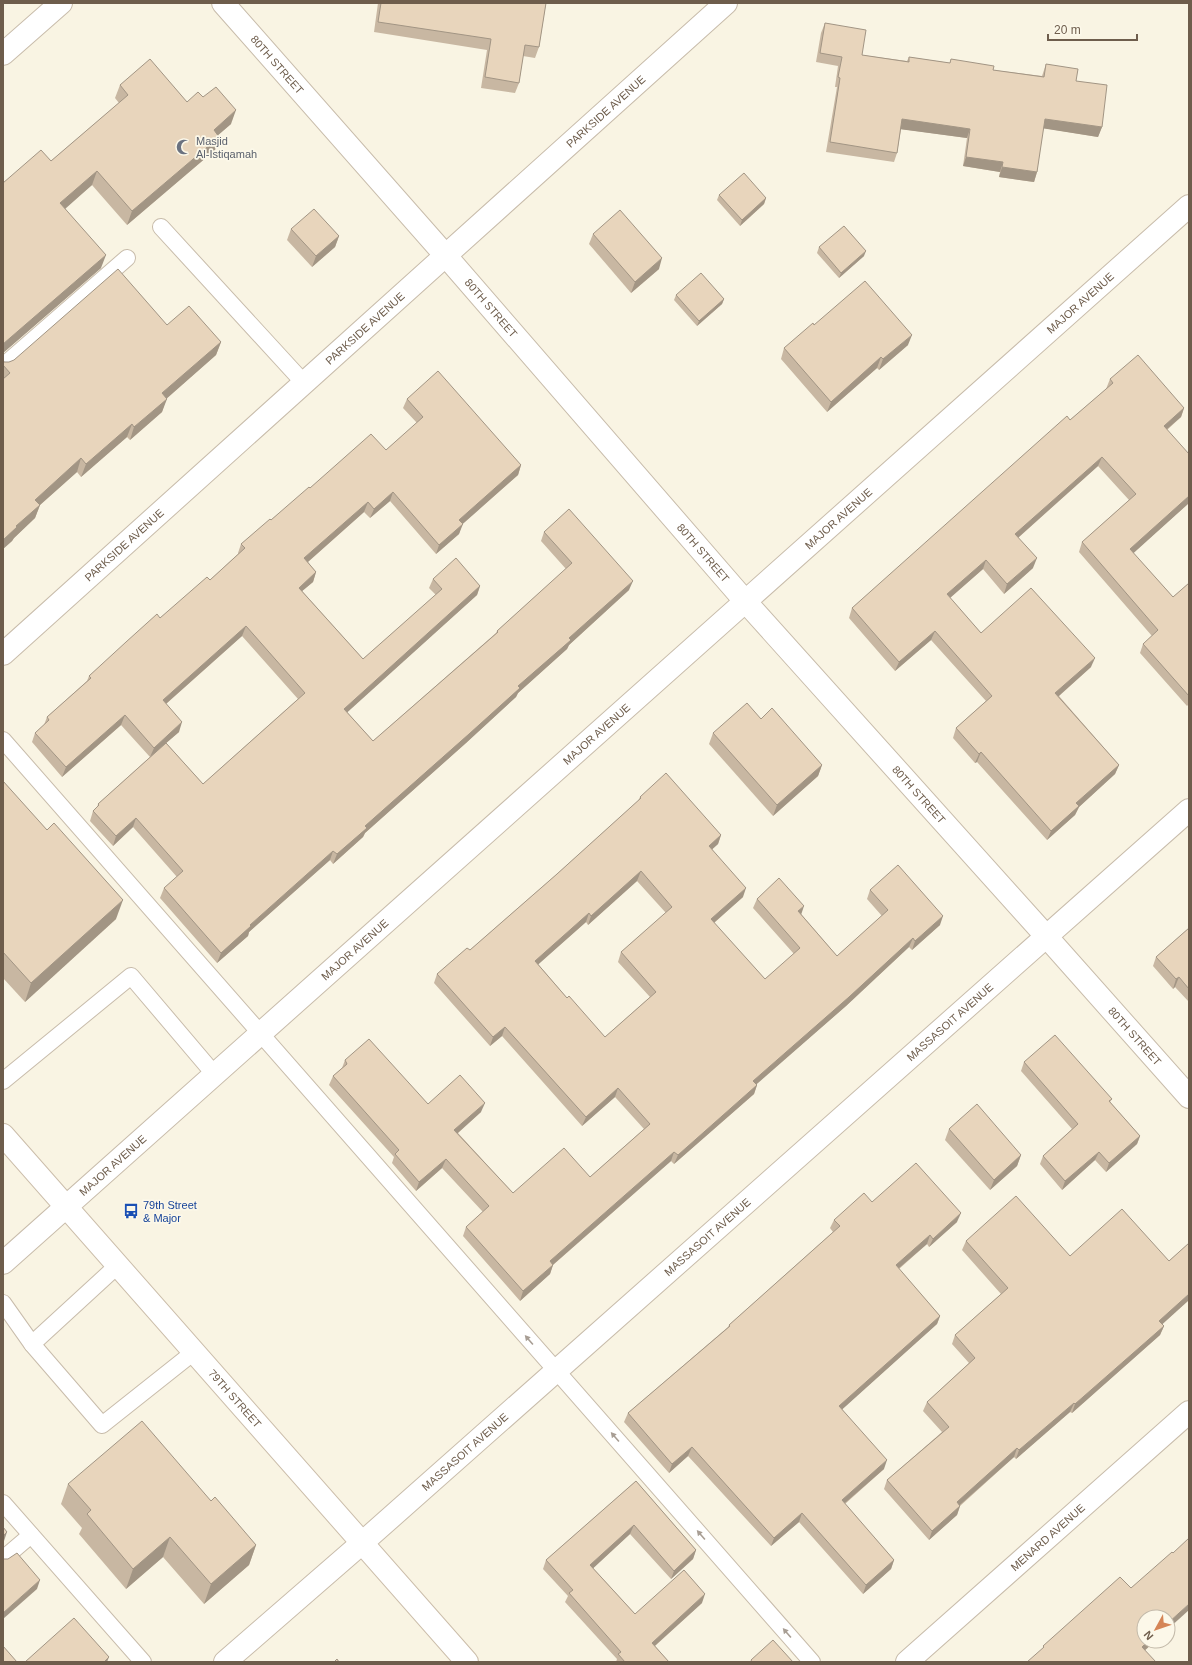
<svg xmlns="http://www.w3.org/2000/svg" width="1192" height="1665" font-family="Arial,sans-serif">
<style>
.lines{fill:none;stroke-linecap:round;stroke-linejoin:round}
.service-casing{stroke:#c8bcab;stroke-width:18}
.minor-casing{stroke:#c8bcab;stroke-width:24}
.tertiary-casing{stroke:#c8bcab;stroke-width:24}
.secondary-casing{stroke:#cbbdaa;stroke-width:24}
.service{stroke:#fff;stroke-width:16}
.minor{stroke:#fff;stroke-width:22}
.tertiary{stroke:#fff;stroke-width:22}
.secondary{stroke:#fff;stroke-width:22}
.wall{fill:#c8b7a2;fill-rule:evenodd}
.shaded-wall{fill:#a29584}
.building{fill:#e8d5bc;stroke:#a29584;fill-rule:evenodd}
.oneway{fill:#a89e94}
.labels{text-anchor:middle;dominant-baseline:central;stroke-width:3.5;stroke-linejoin:round;paint-order:stroke}
.street-label{font-size:11px;fill:#6e5d4c;stroke:#fcf8e9}
.worship-label{font-size:11px;fill:#5b616d;stroke:#fcf8e9;text-anchor:start}
.transit-label{font-size:11px;fill:#164399;stroke:#fcf8e9;text-anchor:start}
</style>
<rect width="100%" height="100%" fill="#f9f4e3"/>
<g class="lines">
<defs>
<g id="service">
<polyline points="161,227 304,383"/>
<polyline points="3,366 127,258"/>
<polyline points="3,740 812,1662"/>
<polyline points="3,1081 131,976 215,1075"/>
<polyline points="3,1303 32,1344 102,1425 194,1352"/>
<polyline points="32,1344 118,1265"/>
<polyline points="3,1503 143,1662"/>
<polyline points="3,1559 31,1535"/>
</g>
<g id="minor">
<path id="s1" d="M223 3 446 256 745 601 1046 936 1189 1097"/>
<path id="s2" d="M3 654 726 3"/>
<path id="s3" d="M3 1263 1189 206"/>
<path id="s4" d="M225 1662 362 1543 1189 810"/>
<path id="s5" d="M907 1662 1189 1412"/>
</g>
<polyline id="tertiary" points="3,54 61,3"/>
<g id="secondary">
<path id="s6" d="M3 1135 467 1662"/>
</g>
</defs>
<use href="#service" class="service-casing"/>
<use href="#minor" class="minor-casing"/>
<use href="#tertiary" class="tertiary-casing"/>
<use href="#secondary" class="secondary-casing"/>
<use href="#service" class="service"/>
<use href="#minor" class="minor"/>
<use href="#tertiary" class="tertiary"/>
<use href="#secondary" class="secondary"/>
</g>
<g class="wall">
<polygon points="378,3 546,3 539,47 535,58 523,56 519,83 515,93 481,88 487,50 374,32"/>
<polygon points="825,23 862,55 907,61 909,57 950,63 951,59 993,70 1042,76 1046,64 1076,81 1102,127 1098,137 1043,128 1037,172 1034,182 999,177 1000,172 963,166 967,138 901,129 897,153 894,162 826,152 837,87 835,87 838,66 816,62 821,33"/>
<polygon points="120,85 187,102 203,97 231,124 218,135 219,137 215,150 127,225 92,185 65,208 101,268 3,353 51,161 119,103 115,98"/>
<polygon points="719,195 766,198 764,204 740,226 717,200"/>
<polygon points="291,229 339,236 335,247 312,267 287,240"/>
<polygon points="593,234 659,269 631,293 589,244"/>
<polygon points="819,247 864,256 839,278 817,253"/>
<polygon points="676,295 724,299 722,304 697,326 674,300"/>
<polygon points="167,325 221,342 216,355 166,399 162,412 130,440 127,437 81,477 77,472 40,505 35,518 14,538 12,541 3,549 3,360 4,362 9,362"/>
<polygon points="814,325 908,345 879,370 877,368 827,412 781,359 784,348"/>
<polygon points="1110,379 1184,408 1181,417 1167,430 1189,503 1133,553 1173,597 1189,583 1189,704 1187,706 1140,653 1143,644 1152,636 1079,552 1082,542 1129,500 1098,466 1018,538 1033,568 1004,594 983,569 950,598 981,633 1091,667 1059,696 1119,765 1115,774 1079,807 1075,815 1047,840 977,762 975,763 953,738 956,728 986,701 931,640 895,671 849,618 852,608 1106,389"/>
<path d="M407 399 521 465 518 475 462 524 459 534 436 554 390 501 370 518 364 512 308 562 316 572 313 582 302 591 363 659 436 595 429 588 433 579 480 586 477 595 347 712 373 741 496 633 497 631 566 569 541 541 544 532 629 590 569 645 567 649 518 693 516 697 466 743 365 833 363 837 333 864 330 860 249 932 248 936 217 963 160 898 164 888 177 877 133 827 113 846 90 821 93 811 97 808 98 804 150 757 121 725 62 777 32 742 35 733 44 725 47 717 87 681 89 676 160 618 210 580 238 554V553L241 544 271 520 310 488 386 450 417 423 403 408ZM242 636 298 699 203 784 166 743 179 732 166 704Z"/>
<polygon points="761,719 822,765 818,776 773,816 709,744 713,733"/>
<polygon points="3,781 116,919 25,1002 3,978"/>
<path d="M640 797 721 835 718 844 712 849 743 897 714 923 765 979 794 954 753 908 757 899 801 914 837 956 882 916 867 899 870 890 940 925 912 950 909 947 846 1006 756 1084 757 1085 754 1094 674 1164 671 1161 553 1265 550 1274 520 1301 463 1236 466 1227 483 1212 442 1168 416 1191 392 1163 394 1157 329 1085 333 1076 342 1068 345 1060 428 1104 481 1112 458 1133 513 1193 590 1177 644 1129 615 1097 582 1126 502 1036 490 1046 434 983 437 974 470 950 557 874 638 801ZM637 881 666 913 621 952 618 962 650 997 605 1037 567 998 538 964 586 922 588 925Z"/>
<polygon points="1189,928 1189,1002 1175,987 1173,989 1153,966 1156,957"/>
<polygon points="1024,1062 1112,1099 1110,1102 1140,1136 1137,1144 1106,1172 1095,1160 1062,1190 1040,1164 1043,1156 1072,1129 1021,1071"/>
<polygon points="949,1129 1021,1155 1017,1166 990,1190 945,1140"/>
<polygon points="872,1202 957,1222 929,1247 927,1244 899,1269 940,1316 937,1324 842,1409 884,1469 845,1504 894,1560 891,1569 863,1594 799,1522 771,1546 688,1456 669,1473 624,1422 628,1413 728,1327 729,1325 833,1232 830,1228 834,1220"/>
<polygon points="966,1241 1070,1256 1169,1261 1189,1243 1189,1300 1162,1324 1164,1326 1160,1335 1072,1413 1070,1412 1016,1459 1014,1457 960,1506 957,1515 929,1540 884,1489 887,1480 942,1432 923,1411 927,1402 969,1363 952,1344 955,1335 1001,1294 962,1250"/>
<polygon points="636,1481 696,1550 693,1559 671,1579 630,1534 593,1568 635,1614 702,1603 655,1646 669,1662 616,1662 617,1659 565,1602 568,1596 543,1569 546,1560"/>
<polygon points="68,1484 211,1501 256,1545 249,1565 204,1604 163,1557 126,1589 79,1534 82,1528 61,1504"/>
</g>
<g class="shaded-wall">
<polygon points="236,110 231,124 209,143 214,130"/>
<polygon points="902,119 970,129 967,138 899,129"/>
<polygon points="1045,119 1102,127 1098,137 1041,128"/>
<polygon points="219,137 215,150 127,225 132,211"/>
<polygon points="966,157 1003,162 1000,172 963,166"/>
<polygon points="1002,167 1037,172 1034,182 999,177"/>
<polygon points="97,171 92,185 56,217 60,203"/>
<polygon points="766,198 764,204 740,226 742,220"/>
<polygon points="339,236 335,247 312,267 316,256"/>
<polygon points="866,251 864,256 839,278 841,273"/>
<polygon points="106,255 101,268 3,353 3,344"/>
<polygon points="662,258 659,269 631,293 635,282"/>
<polygon points="724,299 722,304 697,326 699,321"/>
<polygon points="912,335 908,345 879,370 883,359"/>
<polygon points="221,342 216,355 157,407 162,393"/>
<polygon points="881,357 877,368 827,412 831,402"/>
<polygon points="167,399 162,412 130,440 134,427"/>
<polygon points="1184,408 1181,417 1160,435 1164,426"/>
<polygon points="132,424 127,437 81,477 86,464"/>
<polygon points="1102,457 1098,466 1012,543 1015,534"/>
<polygon points="81,458 77,472 31,513 35,500"/>
<polygon points="521,465 518,475 456,530 459,520"/>
<polygon points="393,492 390,501 370,518 374,509"/>
<polygon points="1189,496 1189,503 1127,559 1130,549"/>
<polygon points="368,502 364,512 301,568 304,558"/>
<polygon points="40,505 35,518 14,538 12,541 3,549 3,540 16,526"/>
<polygon points="463,524 459,534 436,554 439,545"/>
<polygon points="1037,558 1033,568 1004,594 1007,584"/>
<polygon points="986,560 983,569 943,604 947,594"/>
<polygon points="316,572 313,582 295,597 299,588"/>
<polygon points="633,581 629,590 569,645 567,649 518,693 516,697 466,743 365,833 363,837 333,864 337,854 365,826 518,686 569,638"/>
<polygon points="480,586 477,595 341,718 344,709"/>
<polygon points="246,626 242,636 159,710 163,700"/>
<polygon points="935,631 931,640 895,671 899,662"/>
<polygon points="1095,658 1091,667 1052,702 1055,693"/>
<polygon points="125,715 121,725 62,777 66,767"/>
<polygon points="182,722 179,732 150,757 154,748"/>
<polygon points="981,752 977,762 975,763 979,754"/>
<polygon points="822,765 818,776 773,816 777,805"/>
<polygon points="1119,765 1115,774 1079,807 1075,815 1047,840 1051,831 1076,803"/>
<polygon points="136,818 133,827 113,846 116,836"/>
<polygon points="721,835 718,844 706,855 709,846"/>
<polygon points="333,851 330,860 249,932 248,936 217,963 221,953 250,925"/>
<polygon points="641,871 637,881 588,925 591,916"/>
<polygon points="746,888 743,897 708,928 711,919"/>
<polygon points="123,900 116,919 25,1002 31,983"/>
<polygon points="804,906 801,915 798,911"/>
<polygon points="589,913 586,922 532,970 535,961"/>
<polygon points="943,916 940,925 912,950 915,941"/>
<polygon points="913,938 909,947 846,1006 750,1090 753,1081"/>
<polygon points="1179,977 1175,987 1173,989 1176,979"/>
<polygon points="505,1027 502,1036 490,1046 493,1037"/>
<polygon points="757,1085 754,1094 674,1164 678,1155"/>
<polygon points="618,1088 615,1097 582,1126 586,1117"/>
<polygon points="485,1103 481,1112 451,1139 454,1130"/>
<polygon points="1140,1136 1137,1144 1106,1172 1109,1163"/>
<polygon points="674,1152 671,1161 547,1270 550,1261"/>
<polygon points="1099,1152 1095,1160 1062,1190 1065,1181"/>
<polygon points="1021,1155 1017,1166 990,1190 994,1180"/>
<polygon points="446,1159 442,1168 416,1191 419,1182"/>
<polygon points="961,1213 957,1222 929,1247 933,1239"/>
<polygon points="930,1235 927,1244 892,1274 896,1265"/>
<polygon points="553,1265 550,1274 520,1301 523,1291"/>
<polygon points="1189,1294 1189,1300 1156,1330 1159,1321"/>
<polygon points="940,1316 937,1324 836,1415 839,1406"/>
<polygon points="1164,1326 1160,1335 1072,1413 1075,1404"/>
<polygon points="1074,1403 1070,1412 1016,1459 1019,1450"/>
<polygon points="692,1447 688,1456 669,1473 672,1464"/>
<polygon points="1017,1448 1014,1457 953,1511 957,1502"/>
<polygon points="887,1460 884,1469 838,1509 842,1500"/>
<polygon points="960,1506 957,1515 929,1540 932,1531"/>
<polygon points="802,1513 799,1522 771,1546 774,1538"/>
<polygon points="634,1525 630,1534 587,1574 590,1565"/>
<polygon points="7,1532 4,1541 3,1543 3,1536"/>
<polygon points="170,1537 163,1557 126,1589 133,1569"/>
<polygon points="256,1545 249,1565 204,1604 211,1584"/>
<polygon points="696,1550 693,1559 671,1579 674,1571"/>
<polygon points="894,1560 891,1569 863,1594 866,1585"/>
<polygon points="40,1580 37,1589 3,1619 3,1613"/>
<polygon points="705,1594 702,1603 649,1651 652,1643"/>
<polygon points="1189,1604 1189,1610 1168,1629 1168,1623"/>
<polygon points="1148,1641 1155,1641 1139,1656 1142,1647"/>
<polygon points="109,1657 107,1662 104,1662"/>
</g>
<g class="building">
<polygon points="381,3 546,3 539,47 525,45 519,83 485,77 491,39 378,22"/>
<polygon points="825,23 866,30 862,55 909,62 909,57 950,63 951,59 994,66 993,70 1044,77 1046,64 1078,69 1076,81 1107,85 1102,127 1045,119 1037,172 1002,167 1003,162 966,157 970,129 902,119 897,153 830,142 840,78 838,77 842,57 820,53"/>
<polygon points="150,59 187,102 198,92 203,97 216,87 236,110 214,130 219,137 132,211 97,171 60,203 106,255 3,344 3,183 41,150 51,161 128,95 120,85"/>
<polygon points="744,173 766,198 742,220 719,195"/>
<polygon points="314,209 339,236 316,256 291,229"/>
<polygon points="620,210 662,258 635,282 593,234"/>
<polygon points="844,226 866,251 841,273 819,247"/>
<polygon points="118,269 167,325 189,306 221,342 162,393 167,399 134,427 132,424 86,464 81,458 35,500 40,505 16,526 17,527 3,540 3,379 10,373 3,365 3,360 4,362 9,362 14,360"/>
<polygon points="701,273 724,299 699,321 676,295"/>
<polygon points="865,281 912,335 883,359 881,357 831,402 784,348 813,323 814,325"/>
<polygon points="1138,355 1184,408 1164,426 1189,454 1189,496 1130,549 1173,597 1189,583 1189,696 1143,644 1158,630 1082,542 1136,494 1102,457 1015,534 1037,558 1007,584 986,560 947,594 981,633 1031,588 1095,658 1055,693 1119,765 1076,803 1079,806 1051,831 981,752 979,754 956,728 992,696 935,631 899,662 852,608 1067,416 1070,420 1113,383 1110,379"/>
<polygon points="438,371 521,465 459,520 463,524 439,545 393,492 374,509 368,502 304,558 316,572 299,588 363,659 442,589 433,579 456,558 480,586 344,709 373,741 498,632 497,631 572,563 544,532 569,509 633,581 569,638 571,640 518,686 520,688 469,734 365,826 367,828 337,854 333,851 250,925 251,926 221,953 164,888 183,871 136,818 116,836 93,811 99,805 98,804 166,743 203,784 305,693 246,626 163,700 182,722 154,748 125,715 66,767 35,733 49,720 47,717 91,678 89,676 126,642 157,614 160,618 207,577 210,580 245,548 241,544 270,519 271,520 309,487 310,488 371,434 386,450 423,417 407,399"/>
<polygon points="747,703 761,719 772,708 822,765 777,805 713,733"/>
<path d="M666 773 721 835 709 846 746 888 711 919 765 979 800 948 757 899 779 878 804 906 798 911 837 956 888 910 870 890 898 865 943 916 915 941 913 938 849 997 753 1081 757 1085 678 1155 674 1152 550 1261 553 1265 523 1291 466 1227 489 1206 446 1159 419 1182 395 1154 399 1150 333 1076 347 1064 345 1060 369 1039 428 1104 460 1075 485 1103 454 1130 513 1193 564 1148 590 1177 650 1124 618 1088 586 1117 505 1027 493 1037 437 974 467 948 470 950 557 874 641 798 640 797ZM641 871 672 907 621 952 656 992 605 1037 569 996 567 998 535 961 589 913 591 916Z"/>
<polygon points="3,781 47,830 54,823 123,900 31,983 3,952"/>
<polygon points="1189,928 1189,989 1179,977 1176,979 1156,957"/>
<polygon points="1055,1035 1112,1099 1109,1101 1140,1136 1109,1163 1099,1152 1065,1181 1043,1156 1078,1124 1024,1062"/>
<polygon points="977,1104 1021,1155 994,1180 949,1129"/>
<polygon points="916,1163 961,1213 933,1239 930,1235 896,1265 940,1316 839,1406 887,1460 842,1500 894,1560 866,1585 802,1513 774,1538 692,1447 672,1464 628,1413 730,1326 729,1325 840,1226 834,1220 864,1193 872,1202"/>
<polygon points="1016,1196 1070,1256 1122,1209 1169,1261 1189,1243 1189,1294 1159,1321 1164,1326 1075,1404 1074,1403 1019,1450 1017,1448 957,1502 960,1506 932,1531 887,1480 949,1427 927,1402 975,1358 955,1335 1008,1288 966,1241"/>
<polygon points="142,1421 211,1501 215,1497 256,1545 211,1584 170,1537 133,1569 87,1514 91,1510 68,1484"/>
<polygon points="636,1481 696,1550 674,1571 634,1525 590,1565 635,1614 684,1570 705,1594 652,1643 669,1662 625,1662 618,1654 621,1652 569,1593 573,1590 546,1560"/>
<polygon points="3,1527 7,1532 3,1536"/>
<polygon points="1189,1538 1189,1604 1168,1623 1168,1617 1144,1617 1144,1641 1148,1641 1142,1647 1156,1662 1027,1662 1044,1647 1043,1646 1120,1577 1131,1588 1172,1552 1173,1553"/>
<polygon points="17,1553 40,1580 3,1613 3,1559 8,1559"/>
<polygon points="74,1618 109,1657 104,1662 25,1662"/>
<polygon points="773,1640 793,1662 752,1662 751,1660"/>
<polygon points="3,1646 17,1662 3,1662"/>
<polygon points="337,1659 339,1662 334,1662"/>
</g>
<defs><path id="oneway-solid" d="M-6-.8H1V-3.2L6.5 0L1 3.2V.8H-6Z"/></defs>
<g class="oneway">
<use href="#oneway-solid" transform="translate(529 1340) rotate(-131)"/>
<use href="#oneway-solid" transform="translate(615 1437) rotate(-131)"/>
<use href="#oneway-solid" transform="translate(701 1535) rotate(-131)"/>
<use href="#oneway-solid" transform="translate(787 1633) rotate(-131)"/>
</g>
<defs>
<symbol id="mosque-bare" viewBox="-9 -9 18 18"><path d="M3.5-4.9A6 6 0 1 0 3.5 4.9A5 5 0 1 1 3.5-4.9Z" fill="#6b7280" stroke="#fcf8e9" stroke-width="2.5" paint-order="stroke"/></symbol>
<symbol id="bus-bare" viewBox="-9 -9 18 18"><path d="M-5-6H5V4H4V6H2V4H-2V6H-4V4H-5ZM-3.5-4V0h7V-4ZM-3.5 1.2v1.5H-2V1.2ZM2 1.2v1.5H3.5V1.2Z" fill="#1a4fb4" stroke="#fcf8e9" stroke-width="2.5" paint-order="stroke"/></symbol>
</defs>
<g fill-rule="evenodd">
<use href="#mosque-bare" x="173" y="136" width="22" height="22"/>
<use href="#bus-bare" x="120" y="1200" width="22" height="22"/>
</g>
<g class="labels">
<g class="street-label">
<text stroke="none"><textPath href="#s1" startOffset="82">80TH STREET</textPath></text>
<text stroke="none"><textPath href="#s2" startOffset="811">PARKSIDE AVENUE</textPath></text>
<text stroke="none"><textPath href="#s3" startOffset="1443">MAJOR AVENUE</textPath></text>
<text stroke="none"><textPath href="#s1" startOffset="406">80TH STREET</textPath></text>
<text stroke="none"><textPath href="#s2" startOffset="487">PARKSIDE AVENUE</textPath></text>
<text stroke="none"><textPath href="#s3" startOffset="1119">MAJOR AVENUE</textPath></text>
<text stroke="none"><textPath href="#s2" startOffset="163">PARKSIDE AVENUE</textPath></text>
<text stroke="none"><textPath href="#s1" startOffset="730">80TH STREET</textPath></text>
<text stroke="none"><textPath href="#s3" startOffset="795">MAJOR AVENUE</textPath></text>
<text stroke="none"><textPath href="#s1" startOffset="1054">80TH STREET</textPath></text>
<text stroke="none"><textPath href="#s3" startOffset="471">MAJOR AVENUE</textPath></text>
<text stroke="none"><textPath href="#s4" startOffset="967">MASSASOIT AVENUE</textPath></text>
<text stroke="none"><textPath href="#s1" startOffset="1378">80TH STREET</textPath></text>
<text stroke="none"><textPath href="#s3" startOffset="147">MAJOR AVENUE</textPath></text>
<text stroke="none"><textPath href="#s4" startOffset="643">MASSASOIT AVENUE</textPath></text>
<text stroke="none"><textPath href="#s6" startOffset="351">79TH STREET</textPath></text>
<text stroke="none"><textPath href="#s4" startOffset="319">MASSASOIT AVENUE</textPath></text>
<text stroke="none"><textPath href="#s5" startOffset="188">MENARD AVENUE</textPath></text>
</g>
<g class="worship-label">
<text x="196" y="141">Masjid<tspan x="196" dy="13">Al-Istiqamah</tspan></text>
</g>
<g class="transit-label">
<text x="143" y="1205">79th Street<tspan x="143" dy="13">&amp; Major</tspan></text>
</g>
</g>
<rect width="1192" height="1665" fill="none" stroke="#6e5d4c" stroke-width="8"/>
<g transform="translate(1156 1629) rotate(230)"><circle r="19" fill="#fcf8e9" stroke="#c3baaa"/>
<path d="M0-3L7 15L0 10L-7 15Z" fill="#d58556"/>
<text y="-6" font-size="11" font-weight="bold" text-anchor="middle" fill="#6e5d4c">N</text>
</g>
<path d="M1048 34v6h89v-6" fill="none" stroke="#6e5d4c" stroke-width="2"/>
<text x="1054" y="34" font-size="12" fill="#6e5d4c" stroke="#fcf8e9" stroke-width="3" paint-order="stroke">20 m</text>
</svg>
